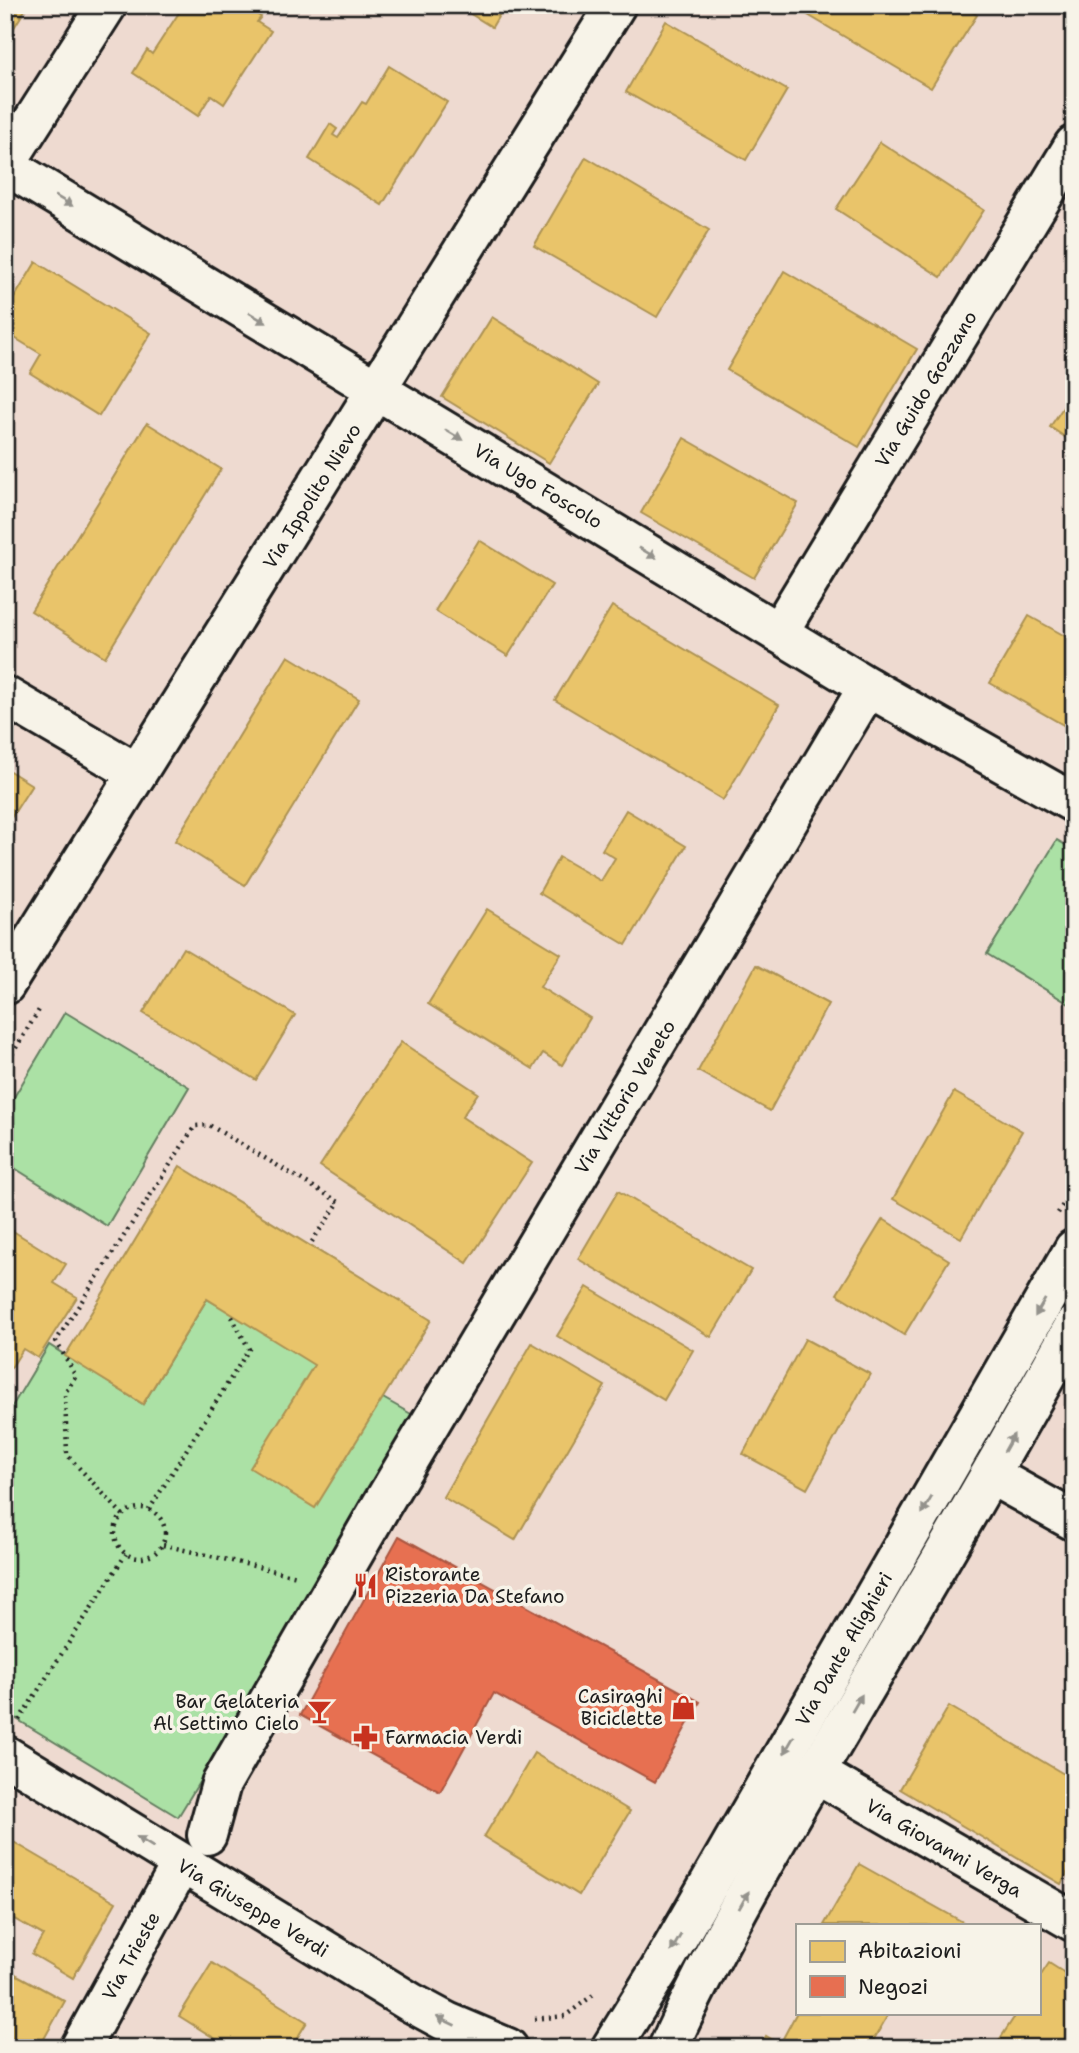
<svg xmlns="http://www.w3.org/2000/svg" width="1079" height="2053" font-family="'Shantell Sans',sans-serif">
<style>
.green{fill:#abe1a5;stroke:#647e60;stroke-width:2}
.homes{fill:#e9c46a;stroke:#ac9253;stroke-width:2}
.shops{fill:#e76f51;stroke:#aa5641;stroke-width:2}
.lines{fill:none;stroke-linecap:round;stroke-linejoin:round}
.minor-casing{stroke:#1c1c1c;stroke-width:44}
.path{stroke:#1c1c1c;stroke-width:4.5;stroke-dasharray:2 5;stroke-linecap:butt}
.minor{stroke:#f7f3e8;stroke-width:38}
.oneway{fill:#94928c}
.labels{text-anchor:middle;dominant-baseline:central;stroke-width:7;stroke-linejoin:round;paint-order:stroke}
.street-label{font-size:19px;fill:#1c1c1c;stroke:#f7f3e8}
.poi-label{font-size:19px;fill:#1c1c1c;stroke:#f7f3e8;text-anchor:start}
</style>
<rect width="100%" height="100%" fill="#eedad0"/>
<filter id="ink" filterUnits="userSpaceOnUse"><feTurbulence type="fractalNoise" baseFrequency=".0143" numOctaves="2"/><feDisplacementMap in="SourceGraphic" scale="14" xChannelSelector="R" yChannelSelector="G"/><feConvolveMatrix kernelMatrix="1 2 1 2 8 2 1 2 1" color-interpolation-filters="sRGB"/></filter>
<g filter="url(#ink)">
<g class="green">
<polygon points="1057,840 1074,850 1074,1007 987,954"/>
<polygon points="65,1012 189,1087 107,1226 5,1162 5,1112"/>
<polygon points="207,1299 420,1419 178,1817 5,1712 5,1418 49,1345 143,1404"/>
</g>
<g class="homes">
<polygon points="5,5 28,5 7,39 5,38"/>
<polygon points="184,5 242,5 261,17 257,22 271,31 224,104 211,95 198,116 133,73 147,50 152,54"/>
<polygon points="456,5 505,5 492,27"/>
<polygon points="791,5 960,5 977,15 931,88"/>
<polygon points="666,21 787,90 746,160 626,92"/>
<polygon points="389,66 447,102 382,205 309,159 330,124 337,129 333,135 338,138 362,102 366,104"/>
<polygon points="880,142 984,210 941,277 836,209"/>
<polygon points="586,157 709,230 657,317 534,246"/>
<polygon points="36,262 151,333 99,416 30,373 41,354 5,332 5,313"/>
<polygon points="784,271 917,349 859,447 727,370"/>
<polygon points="492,317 598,384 549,463 442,397"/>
<polygon points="1074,391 1074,443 1050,427"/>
<polygon points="147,423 221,469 105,657 31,611"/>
<polygon points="684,438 798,503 754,578 641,513"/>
<polygon points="479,540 552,585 508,656 435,611"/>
<polygon points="612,606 779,705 723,800 555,700"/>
<polygon points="1029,616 1074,641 1074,731 990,683"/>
<polygon points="288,656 359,699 245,885 175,841"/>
<polygon points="5,768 32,785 5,827"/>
<polygon points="626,810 686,846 626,945 539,893 559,857 601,881 615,858 602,850"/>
<polygon points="487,909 561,954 540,987 590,1018 562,1065 543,1053 533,1069 428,1004"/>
<polygon points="183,948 295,1015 256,1080 143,1013"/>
<polygon points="756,965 828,1004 770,1111 698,1071"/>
<polygon points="401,1042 478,1093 462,1117 532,1163 467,1263 320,1166"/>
<polygon points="954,1092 1022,1131 961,1238 893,1199"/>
<polygon points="180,1166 431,1320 315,1508 250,1468 314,1365 207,1299 143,1404 65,1356"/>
<polygon points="618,1191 751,1270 711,1337 578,1259"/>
<polygon points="883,1219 949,1260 904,1335 837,1294"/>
<polygon points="5,1226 66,1264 54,1283 77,1297 38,1358 23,1349 11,1368 5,1365"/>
<polygon points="587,1287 693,1350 664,1400 557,1336"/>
<polygon points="805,1339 870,1374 807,1489 743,1454"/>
<polygon points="532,1343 605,1386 515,1540 443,1497"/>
<polygon points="949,1706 1074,1780 1074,1861 1061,1884 900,1789"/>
<polygon points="534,1753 630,1811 579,1895 484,1837"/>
<polygon points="5,1837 116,1902 73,1978 32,1954 43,1935 5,1914"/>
<polygon points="859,1864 968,1925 824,1925"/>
<polygon points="212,1963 307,2022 291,2048 230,2048 179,2016"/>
<polygon points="1049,1963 1074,1979 1072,2048 994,2048 1017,2013 1039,2013 1039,1978"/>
<polygon points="6,1969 65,2001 39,2048 22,2048 5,2038"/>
<polygon points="797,2012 797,2013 889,2013 869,2048 760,2048 766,2036 780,2044"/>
</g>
<polygon class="shops" points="399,1536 700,1702 655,1782 494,1693 440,1792 300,1715"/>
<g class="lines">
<defs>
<g id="minor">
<polyline points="107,5 5,165 868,687 1074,803"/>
<polyline points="778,633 1074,145"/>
<polyline points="5,696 137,773"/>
<polyline points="5,985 616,5"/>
<polyline points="991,1475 1074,1521"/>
<polyline points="5,1755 410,2002 447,2022 508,2048"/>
<polyline points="816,1773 1074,1922"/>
<polyline points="207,1835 221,1784 381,1506 868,687"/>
<polyline points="80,2048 181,1864"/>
<polyline points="611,2048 660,1969 1074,1249"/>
<path d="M668 2048C724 1926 794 1810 862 1694 934 1572 1005 1450 1074 1326"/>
</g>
</defs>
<use href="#minor" class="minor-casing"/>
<g class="path">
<polyline points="5,1066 39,1010"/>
<polyline points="1058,1213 1074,1186"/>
<circle cx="140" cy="1533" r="25"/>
<polyline points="149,1510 249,1349 231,1315"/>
<polyline points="123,1515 67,1455 65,1393 76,1376 56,1341 195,1126 209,1125 339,1202 309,1246"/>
<polyline points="163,1545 297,1576"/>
<polyline points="19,1720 126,1554"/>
<polyline points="535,2019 565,2016 596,1993"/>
</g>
<use href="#minor" class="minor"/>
</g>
<defs><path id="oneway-solid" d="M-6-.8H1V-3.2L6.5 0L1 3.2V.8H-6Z" transform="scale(1.75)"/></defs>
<g class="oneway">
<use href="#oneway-solid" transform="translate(64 201) rotate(31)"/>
<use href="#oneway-solid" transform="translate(258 318) rotate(31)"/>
<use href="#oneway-solid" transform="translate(454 435) rotate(31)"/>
<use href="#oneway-solid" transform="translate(648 553) rotate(31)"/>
<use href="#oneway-solid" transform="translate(1040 1308) rotate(120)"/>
<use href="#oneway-solid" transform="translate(1009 1443) rotate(-61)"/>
<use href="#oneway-solid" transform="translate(927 1505) rotate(120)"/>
<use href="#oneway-solid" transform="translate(857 1703) rotate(-60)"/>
<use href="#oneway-solid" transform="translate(789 1745) rotate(120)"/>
<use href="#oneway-solid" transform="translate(145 1842) rotate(-148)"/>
<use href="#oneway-solid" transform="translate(744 1900) rotate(-61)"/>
<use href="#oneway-solid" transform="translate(676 1943) rotate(120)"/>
<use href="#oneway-solid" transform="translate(446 2021) rotate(-154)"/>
</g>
</g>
<defs>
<symbol id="restaurant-bare" viewBox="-9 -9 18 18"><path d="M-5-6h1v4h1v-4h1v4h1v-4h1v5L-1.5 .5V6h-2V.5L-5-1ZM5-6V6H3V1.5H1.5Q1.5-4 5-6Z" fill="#c8321e" stroke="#f7f3e8" stroke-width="2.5" paint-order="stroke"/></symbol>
<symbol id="shop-bare" viewBox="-9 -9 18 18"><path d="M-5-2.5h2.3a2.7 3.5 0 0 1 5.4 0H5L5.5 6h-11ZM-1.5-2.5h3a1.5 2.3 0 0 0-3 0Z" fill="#c8321e" stroke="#f7f3e8" stroke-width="2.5" paint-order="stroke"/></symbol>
<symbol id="bar-bare" viewBox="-9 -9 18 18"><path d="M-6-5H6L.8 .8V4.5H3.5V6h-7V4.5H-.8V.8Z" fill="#c8321e" stroke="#f7f3e8" stroke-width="2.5" paint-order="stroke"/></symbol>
<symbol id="pharmacy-bare" viewBox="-9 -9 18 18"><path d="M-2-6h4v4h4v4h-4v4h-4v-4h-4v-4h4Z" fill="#c8321e" stroke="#f7f3e8" stroke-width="2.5" paint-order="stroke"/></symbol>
</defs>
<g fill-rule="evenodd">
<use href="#restaurant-bare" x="348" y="1568" width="35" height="35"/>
<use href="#shop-bare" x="666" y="1690" width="35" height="35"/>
<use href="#bar-bare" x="302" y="1694" width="35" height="35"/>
<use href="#pharmacy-bare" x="348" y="1720" width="35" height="35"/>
</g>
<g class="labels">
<g class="street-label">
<text transform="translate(926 389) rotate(-59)">Via Guido Gozzano</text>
<text transform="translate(538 486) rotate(31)">Via Ugo Foscolo</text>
<text transform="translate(312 496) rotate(-58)">Via Ippolito Nievo</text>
<text transform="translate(625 1097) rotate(-59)">Via Vittorio Veneto</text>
<text transform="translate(844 1649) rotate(-60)">Via Dante Alighieri</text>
<text transform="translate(944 1848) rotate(30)">Via Giovanni Verga</text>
<text transform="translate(253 1908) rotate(31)">Via Giuseppe Verdi</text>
<text transform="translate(131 1956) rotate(-61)">Via Trieste</text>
</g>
<g class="poi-label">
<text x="385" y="1574">Ristorante<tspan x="385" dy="22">Pizzeria Da Stefano</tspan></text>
<text x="663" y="1696" text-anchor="end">Casiraghi<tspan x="663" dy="22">Biciclette</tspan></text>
<text x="299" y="1701" text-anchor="end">Bar Gelateria<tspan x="299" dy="22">Al Settimo Cielo</tspan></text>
<text x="385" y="1737">Farmacia Verdi</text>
</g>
</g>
<rect width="1079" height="2053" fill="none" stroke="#f7f3e8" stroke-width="28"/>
<rect x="14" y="14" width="1051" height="2025" fill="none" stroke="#1c1c1c" stroke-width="2.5" filter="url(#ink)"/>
<rect x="796" y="1924" width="245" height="91" fill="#f7f3e8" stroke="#9f9d96" stroke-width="2"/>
<rect x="810" y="1941" width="35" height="21" fill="#e9c46a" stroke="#9f9d96" stroke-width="2"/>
<text x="858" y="1958" font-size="21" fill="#1c1c1c">Abitazioni</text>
<rect x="810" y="1976" width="35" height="21" fill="#e76f51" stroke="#9f9d96" stroke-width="2"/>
<text x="858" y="1994" font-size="21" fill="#1c1c1c">Negozi</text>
</svg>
